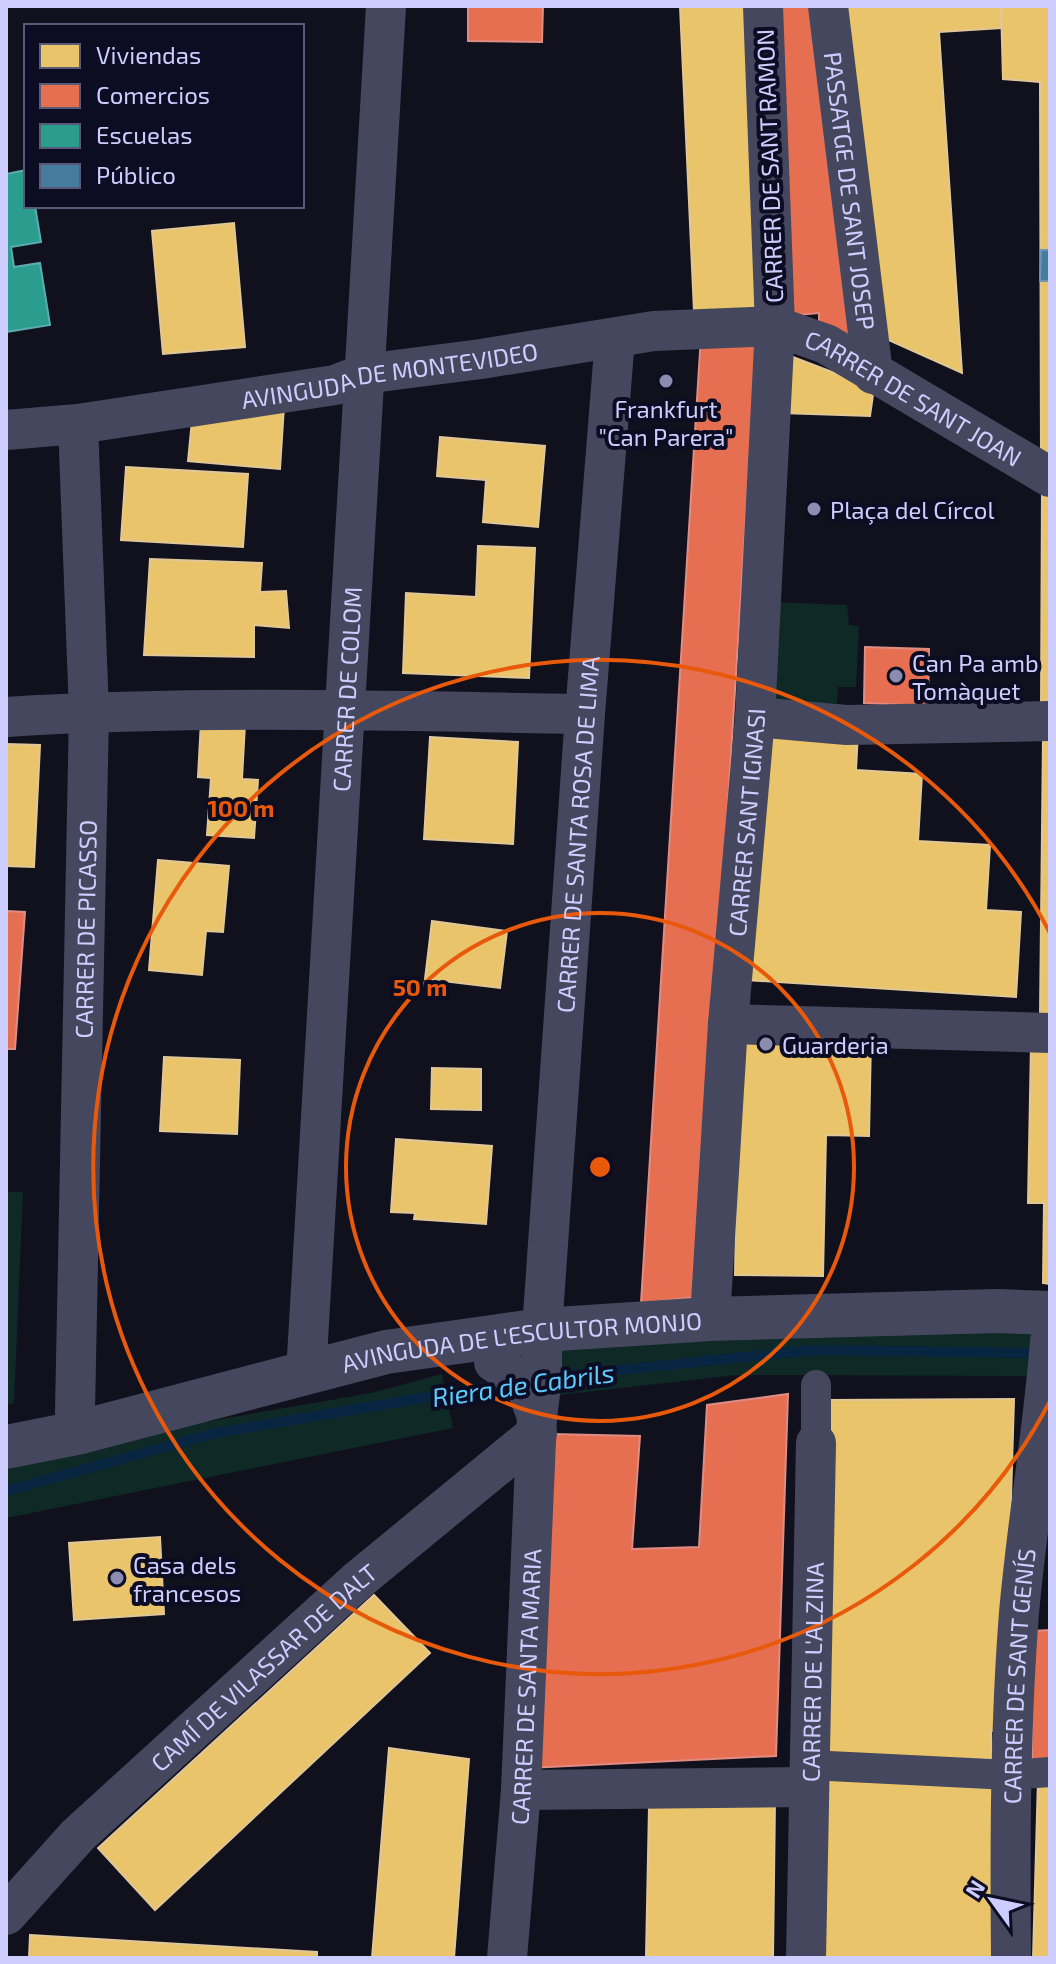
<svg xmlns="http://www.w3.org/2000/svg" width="1056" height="1964" font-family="'Exo 2',sans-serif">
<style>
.green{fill:#0e2926}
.homes{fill:#e9c46a;stroke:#e1c797;stroke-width:2}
.shops{fill:#e76f51;stroke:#df8c85;stroke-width:2}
.schools{fill:#2a9d8f;stroke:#5bacb1;stroke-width:2}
.public{fill:#457b9d;stroke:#6e94ba;stroke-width:2}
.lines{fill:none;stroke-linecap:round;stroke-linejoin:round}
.stream{stroke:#082542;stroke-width:10}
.pedestrian{stroke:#45475e;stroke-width:30}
.minor{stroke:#45475e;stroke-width:40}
.tertiary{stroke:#45475e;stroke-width:44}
.ring{fill:none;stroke:#e8590c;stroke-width:4}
.poi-dot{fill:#8b8cb0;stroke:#0c0c22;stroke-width:3}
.labels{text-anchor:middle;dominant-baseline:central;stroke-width:8;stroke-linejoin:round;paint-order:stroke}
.street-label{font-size:24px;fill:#cdceff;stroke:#0c0c22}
.poi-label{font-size:24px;fill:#cdceff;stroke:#0c0c22;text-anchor:start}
.water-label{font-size:26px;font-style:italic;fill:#5bcaff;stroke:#0c0c22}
.centre{fill:#e8590c;stroke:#0c0c22;stroke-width:4}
.ring-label{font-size:24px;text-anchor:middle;font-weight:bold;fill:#e8590c;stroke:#0c0c22;stroke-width:8;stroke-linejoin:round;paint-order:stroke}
</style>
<rect width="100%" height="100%" fill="#11111d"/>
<g class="green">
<polygon points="773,602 847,605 849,625 859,626 856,687 838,687 837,704 765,700"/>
<polygon points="23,1192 14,1403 6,1405 6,1192"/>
<polygon points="1050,1330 1050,1376 737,1375 559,1395 559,1346"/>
<polygon points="442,1374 453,1428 6,1518 6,1467 170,1428 371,1393"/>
</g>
<g class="homes">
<polygon points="680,6 747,6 760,308 694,311"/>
<polygon points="840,6 1001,6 1001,28 939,32 962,373 882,337"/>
<polygon points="1001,6 1050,6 1050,460 1041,455 1040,82 1003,79"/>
<polygon points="234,223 245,347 163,354 152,231"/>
<polygon points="785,354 874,388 870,416 782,413"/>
<polygon points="284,406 280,469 188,461 192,420"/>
<polygon points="440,437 545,446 538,527 483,522 486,480 437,476"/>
<polygon points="126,467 248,474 243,547 121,540"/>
<polygon points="1042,486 1050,491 1050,709 1041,709"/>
<polygon points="478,546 535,548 529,678 403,673 406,593 476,597"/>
<polygon points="150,559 262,563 260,592 286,591 289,628 254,625 254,657 144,655"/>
<polygon points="201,721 245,724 242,779 258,780 254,838 207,835 211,778 198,777"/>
<polygon points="763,726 858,732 856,770 922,774 918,841 990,845 986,910 1021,912 1016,997 746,980"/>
<polygon points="1043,736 1050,736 1050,1016 1040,1016"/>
<polygon points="430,737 518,742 513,844 424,839"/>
<polygon points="6,744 40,745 34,867 6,866"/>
<polygon points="158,860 229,866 223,932 206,931 202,975 149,970"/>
<polygon points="432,921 507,931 500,988 425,979"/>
<polygon points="739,1038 871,1040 869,1136 826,1135 823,1276 735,1275"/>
<polygon points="1031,1044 1050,1044 1050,1284 1043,1283 1044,1203 1028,1203"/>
<polygon points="164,1057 240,1060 237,1134 160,1131"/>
<polygon points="432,1068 481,1069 481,1110 431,1109"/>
<rect x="6" y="1116" width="1" height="67"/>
<polygon points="396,1139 492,1146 486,1224 414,1219 415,1213 391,1212"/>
<polygon points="1014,1399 1004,1731 991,1731 992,1759 821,1755 829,1400"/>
<polygon points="160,1537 164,1614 74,1620 69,1543"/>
<polygon points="374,1595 430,1653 155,1910 98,1848"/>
<polygon points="389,1748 469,1759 454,1958 372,1958"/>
<polygon points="821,1779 1003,1779 999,1958 819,1958"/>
<polygon points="1038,1779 1050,1779 1050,1958 1033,1958"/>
<polygon points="775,1800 773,1958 646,1957 649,1808"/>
<polygon points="30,1935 317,1952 317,1958 29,1958"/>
</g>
<g class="shops">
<polygon points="468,6 543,6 542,42 468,41"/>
<polygon points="776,6 820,6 859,343 819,332 819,313 787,316"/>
<polygon points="701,335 757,339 697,1297 641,1303"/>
<polygon points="865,647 929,649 928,706 864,703"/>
<polygon points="6,911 25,912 15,1049 6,1049"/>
<polygon points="788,1394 776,1756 529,1768 553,1434 640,1436 632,1549 699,1547 707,1405"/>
<polygon points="1050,1630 1050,1758 1032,1760 1032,1631"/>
</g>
<polygon class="schools" points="26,170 26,206 35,206 41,242 11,247 14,267 40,263 50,325 6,332 6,174"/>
<polygon class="public" points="1041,250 1050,250 1050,281 1040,281"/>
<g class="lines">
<g class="stream">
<polyline points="551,1377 813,1350 1042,1353"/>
<polyline points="6,1491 215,1433 504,1384"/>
</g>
<g class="pedestrian">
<polyline points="816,1385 816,1443"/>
<polyline points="809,1765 1010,1775 1050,1772"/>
</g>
<g class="minor">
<path id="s1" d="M828 6 873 374"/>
<path id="s2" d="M6 430 78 424 335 385 364 374 481 359 654 331 775 326 826 344 1050 477"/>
<path d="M6 717C199 705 392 711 585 714"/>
<polyline points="755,717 847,725 1050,721"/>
<polyline points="728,1024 1050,1033"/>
<path id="s3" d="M710 1319 728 1024 755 717 775 326 763 6"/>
<polyline points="493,1337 494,1362 524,1381 537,1417"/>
<path id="s4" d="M306 1374 386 6"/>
<path id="s5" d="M77 1433 75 1411 89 712 78 424"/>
<polyline points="521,1790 809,1787"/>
<path id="s6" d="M6 1915 78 1835 357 1581 537 1433"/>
<path id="s7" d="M507 1958 521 1790 537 1417 542 1378V1330L585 714 615 338"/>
<path id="s8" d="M806 1958 816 1443"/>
<path id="s9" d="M1011 1958C1010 1843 1010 1728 1019 1613 1027 1522 1043 1432 1050 1342"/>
</g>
<path class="tertiary" id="s10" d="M6 1447 77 1433 386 1352 542 1330 710 1319 997 1311 1050 1313"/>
</g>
<g class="ring">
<circle cx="600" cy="1167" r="254"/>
<path d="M1050 1401A507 507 0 1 1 1050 933"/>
</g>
<g class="poi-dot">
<circle cx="666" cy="381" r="8"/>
<circle cx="814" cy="509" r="8"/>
<circle cx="896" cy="676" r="8"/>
<circle cx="766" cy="1044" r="8"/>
<circle cx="117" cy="1578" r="8"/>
</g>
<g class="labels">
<g class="street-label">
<text transform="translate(769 166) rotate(-92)">CARRER DE SANT RAMON</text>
<text stroke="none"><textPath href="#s1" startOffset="186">PASSATGE DE SANT JOSEP</textPath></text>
<text stroke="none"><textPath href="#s2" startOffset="388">AVINGUDA DE MONTEVIDEO</textPath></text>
<text stroke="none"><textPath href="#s2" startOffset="934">CARRER DE SANT JOAN</textPath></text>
<text stroke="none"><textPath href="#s4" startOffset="686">CARRER DE COLOM</textPath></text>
<text stroke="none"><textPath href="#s3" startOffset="498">CARRER SANT IGNASI</textPath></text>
<text stroke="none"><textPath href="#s7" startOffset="1126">CARRER DE SANTA ROSA DE LIMA</textPath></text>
<text stroke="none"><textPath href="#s5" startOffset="504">CARRER DE PICASSO</textPath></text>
<text stroke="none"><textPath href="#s10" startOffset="528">AVINGUDA DE L'ESCULTOR MONJO</textPath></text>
<text stroke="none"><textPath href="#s6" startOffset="358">CAMÍ DE VILASSAR DE DALT</textPath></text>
<text stroke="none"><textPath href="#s8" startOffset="286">CARRER DE L'ALZINA</textPath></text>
<text stroke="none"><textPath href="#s9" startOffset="282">CARRER DE SANT GENÍS</textPath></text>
<text stroke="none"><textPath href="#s7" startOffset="272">CARRER DE SANTA MARIA</textPath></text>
</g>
<g class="poi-label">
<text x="666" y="408" text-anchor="middle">Frankfurt<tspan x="666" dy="28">"Can Parera"</tspan></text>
<text x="830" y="509">Plaça del Círcol</text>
<text x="912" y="662">Can Pa amb<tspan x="912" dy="28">Tomàquet</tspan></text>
<text x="782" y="1044">Guarderia</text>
<text x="133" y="1564">Casa dels<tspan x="133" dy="28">francesos</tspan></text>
</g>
<g class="water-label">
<text transform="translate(523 1384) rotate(-8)">Riera de Cabrils</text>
</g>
</g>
<circle cx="600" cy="1167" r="12" class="centre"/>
<g class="ring-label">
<text x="241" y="817">100 m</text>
<text x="420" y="996">50 m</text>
</g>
<rect width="1056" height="1964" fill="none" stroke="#cdceff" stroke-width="16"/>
<rect x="24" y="24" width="280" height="184" fill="#0c0c22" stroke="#595a7a" stroke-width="2"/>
<rect x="40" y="44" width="40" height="24" fill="#e9c46a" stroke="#595a7a" stroke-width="2"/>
<text x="96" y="64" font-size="24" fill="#cdceff">Viviendas</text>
<rect x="40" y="84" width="40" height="24" fill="#e76f51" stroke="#595a7a" stroke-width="2"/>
<text x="96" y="104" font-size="24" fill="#cdceff">Comercios</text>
<rect x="40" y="124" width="40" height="24" fill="#2a9d8f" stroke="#595a7a" stroke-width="2"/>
<text x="96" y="144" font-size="24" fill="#cdceff">Escuelas</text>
<rect x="40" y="164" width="40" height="24" fill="#457b9d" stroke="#595a7a" stroke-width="2"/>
<text x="96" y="184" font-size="24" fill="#cdceff">Público</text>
<g transform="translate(992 1900) rotate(303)" stroke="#0c0c22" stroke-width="6" paint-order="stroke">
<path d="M0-6L14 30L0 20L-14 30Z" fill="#cdceff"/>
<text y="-12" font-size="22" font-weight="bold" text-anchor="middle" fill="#cdceff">N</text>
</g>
</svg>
